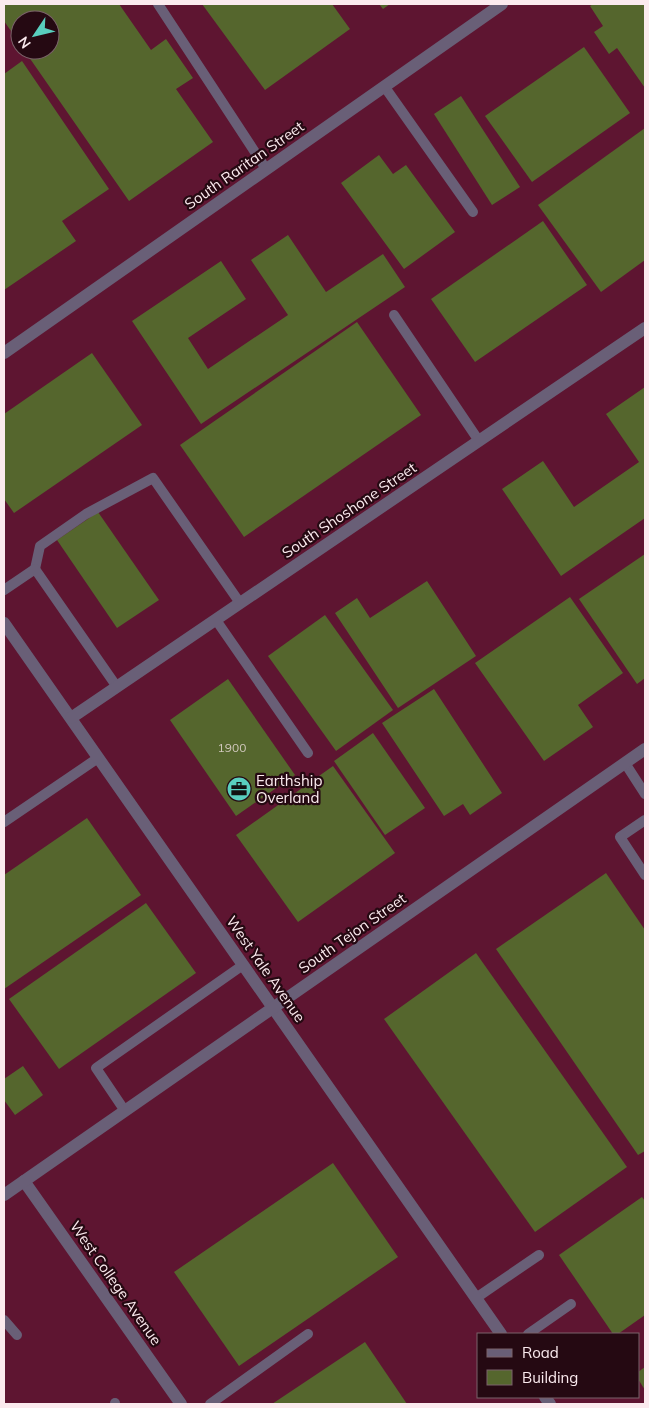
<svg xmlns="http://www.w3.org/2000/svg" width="649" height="1408" font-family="Mulish,sans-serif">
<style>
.built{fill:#5e1531;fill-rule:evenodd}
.building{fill:#55662d}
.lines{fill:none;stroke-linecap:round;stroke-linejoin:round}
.lane{stroke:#695f77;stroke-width:10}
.street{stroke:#695f77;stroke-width:12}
.labels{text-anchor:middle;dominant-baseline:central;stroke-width:4.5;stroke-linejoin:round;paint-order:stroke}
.number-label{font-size:12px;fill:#d2c9be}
.street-label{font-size:15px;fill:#fbeaee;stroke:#250912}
.poi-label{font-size:15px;fill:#fbeaee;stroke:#250912;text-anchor:start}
</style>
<rect width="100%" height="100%" fill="#500e27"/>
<path class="built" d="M4 4H645V1404H4ZM20 20H50V50H20ZM478 1334H638V1397H478Z"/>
<g class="building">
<polygon points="4,4 119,4 151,50 166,39 193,78 176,89 213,142 129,201 24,50 50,50 50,20 20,20 20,44 4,21"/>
<polygon points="202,4 332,4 350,29 265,90"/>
<polygon points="379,4 390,4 383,9"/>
<polygon points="593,4 645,4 645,88 617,48 609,54 594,32 603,26 590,6"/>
<polygon points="584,47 630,113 532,182 485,116"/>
<polygon points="22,61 109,189 62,221 76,241 4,290 4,74"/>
<polygon points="461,96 520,187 492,205 434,114"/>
<polygon points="645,128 645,260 601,292 538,205"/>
<polygon points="379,155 393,174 406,165 455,232 404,269 341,183"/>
<polygon points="543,221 587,285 475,362 431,299"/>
<polygon points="288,235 326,292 383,254 405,287 201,424 132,321 221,261 246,299 188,338 208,369 288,315 251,260"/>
<polygon points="357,322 421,415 244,537 180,445"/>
<polygon points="92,353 142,425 14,513 4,499 4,414"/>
<polygon points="645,387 645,518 561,576 502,489 543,461 574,507 639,462 606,414"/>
<polygon points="98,512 159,600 117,628 57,540"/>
<polygon points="645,554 645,678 637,684 579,599"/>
<polygon points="427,581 476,656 398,708 335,613 357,598 370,618"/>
<polygon points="570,597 623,673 578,705 593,727 544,761 475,663"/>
<polygon points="325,615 393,710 336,751 268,656"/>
<polygon points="228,679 295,775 236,816 170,720"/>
<polygon points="434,689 502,793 470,815 463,804 444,816 382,723"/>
<polygon points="373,733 425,808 385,835 334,761"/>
<polygon points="333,766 395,853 298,922 236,835"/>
<polygon points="87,818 141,895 4,989 4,875"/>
<polygon points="606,873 645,930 645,1151 638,1155 496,949"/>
<polygon points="146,903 196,973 59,1069 9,999"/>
<polygon points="476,953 627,1167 535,1232 384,1019"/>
<polygon points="23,1066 43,1095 15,1115 4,1100 4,1079"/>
<polygon points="333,1163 398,1257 239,1366 174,1272"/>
<polygon points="642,1197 645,1201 645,1315 618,1334 613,1334 559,1255"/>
<polygon points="365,1342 407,1404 272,1404"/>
<polygon points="645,1367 645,1390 638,1379 638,1372"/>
</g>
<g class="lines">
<g class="lane">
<polyline points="158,4 266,169"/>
<polyline points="384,86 473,212"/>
<polyline points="394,315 479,441"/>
<polyline points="35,569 40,546 86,514 153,478 240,603"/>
<polyline points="4,590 35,569 117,687"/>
<polyline points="216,620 308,753"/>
<polyline points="625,763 645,794"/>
<polyline points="645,820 620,837 645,875"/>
<polyline points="4,822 98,758"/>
<polyline points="125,1111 96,1068 243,965"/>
<polyline points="476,1298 539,1255"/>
<polyline points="4,1320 17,1335"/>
<polyline points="528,1334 571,1304"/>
<polyline points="115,1403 115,1404"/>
<polyline points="210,1404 308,1334"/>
</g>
<g class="street">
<polyline points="4,353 502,4"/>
<polyline points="4,623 501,1334"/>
<polyline points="71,718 645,328"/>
<polyline points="24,1181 181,1404"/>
<polyline points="4,1195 645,749"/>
<polyline points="545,1397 550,1404"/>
</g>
</g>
<defs>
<symbol id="office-disc" viewBox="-11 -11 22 22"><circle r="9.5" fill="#59cebe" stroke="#250912"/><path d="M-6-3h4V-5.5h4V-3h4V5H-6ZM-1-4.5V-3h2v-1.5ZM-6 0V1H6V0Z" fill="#111"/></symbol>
</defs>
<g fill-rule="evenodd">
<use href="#office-disc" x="225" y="775" width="28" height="28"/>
</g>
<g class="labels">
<g class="number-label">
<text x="232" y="747">1900</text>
</g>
<g class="street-label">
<text transform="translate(244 165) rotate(-35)">South Raritan Street</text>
<text transform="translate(349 510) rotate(-34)">South Shoshone Street</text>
<text transform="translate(352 933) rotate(-35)">South Tejon Street</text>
<text transform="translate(266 969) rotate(55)">West Yale Avenue</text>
<text transform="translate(116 1283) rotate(55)">West College Avenue</text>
</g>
<g class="poi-label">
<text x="256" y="780">Earthship<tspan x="256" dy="17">Overland</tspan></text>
</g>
</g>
<rect width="649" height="1408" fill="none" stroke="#fbeaee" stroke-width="10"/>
<rect x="477" y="1333" width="162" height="65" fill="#250912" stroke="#7b636a"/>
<rect x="487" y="1349" width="25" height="8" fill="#695f77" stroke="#7b636a"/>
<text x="522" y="1358" font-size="15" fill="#fbeaee">Road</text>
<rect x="487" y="1370" width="25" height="15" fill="#55662d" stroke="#7b636a"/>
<text x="522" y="1383" font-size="15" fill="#fbeaee">Building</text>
<g transform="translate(35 35) rotate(235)"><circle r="24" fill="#250912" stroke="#7b636a"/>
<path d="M0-4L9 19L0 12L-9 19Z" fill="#59cebe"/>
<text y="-8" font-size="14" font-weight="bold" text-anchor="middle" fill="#fbeaee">N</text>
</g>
</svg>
